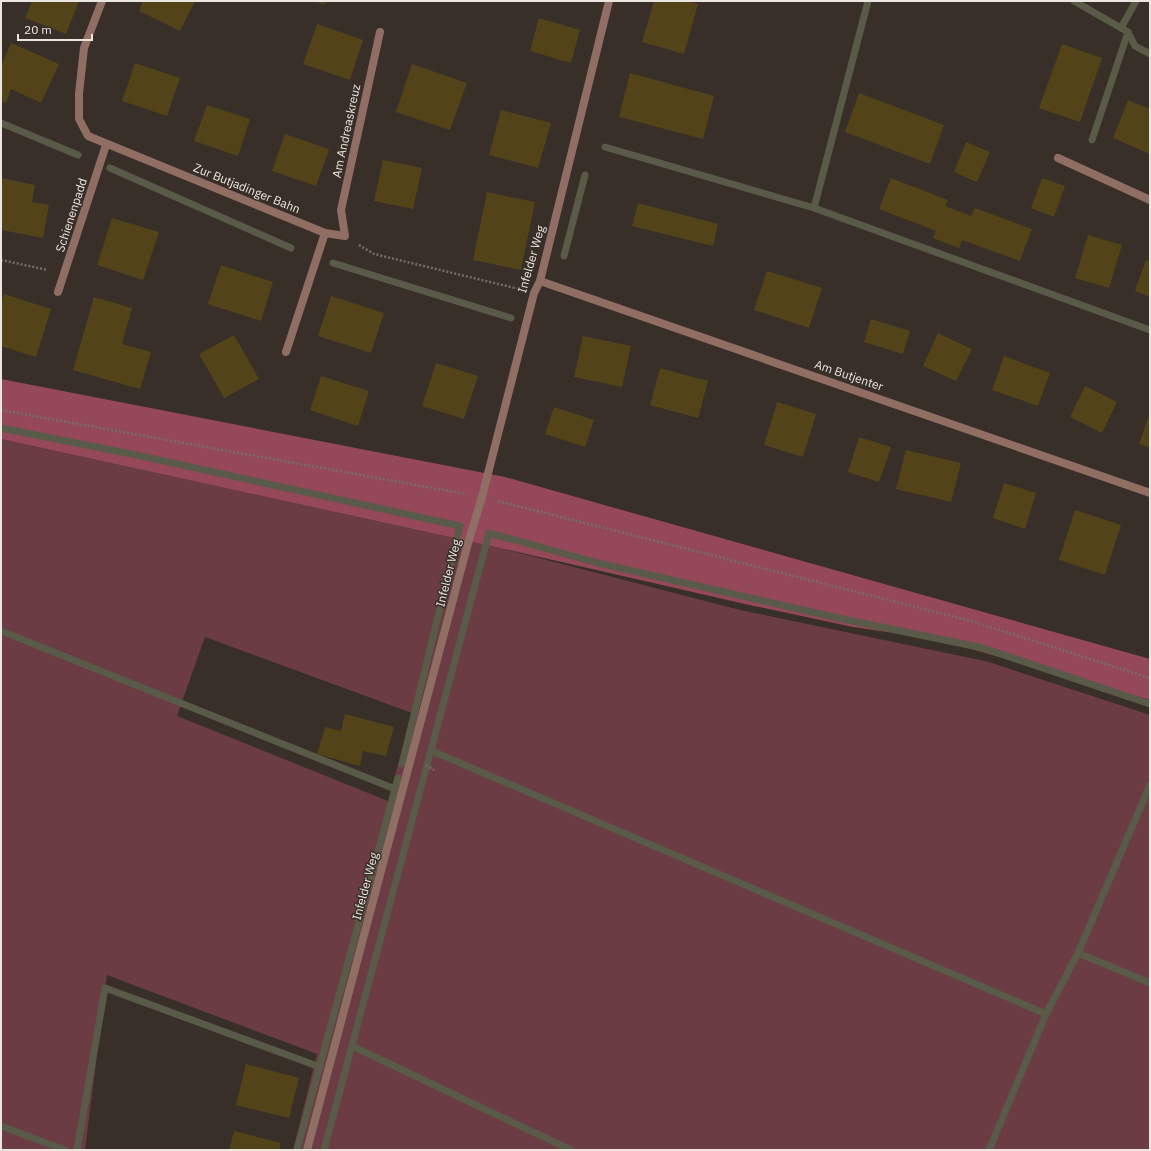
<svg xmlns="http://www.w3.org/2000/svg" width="1151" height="1151" font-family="'IBM Plex Sans',sans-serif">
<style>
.green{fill:#6c3c45;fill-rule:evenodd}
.forest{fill:#954859}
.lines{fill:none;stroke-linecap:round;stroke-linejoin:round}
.stream{stroke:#595a47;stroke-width:7}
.building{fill:#524318}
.path{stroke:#756d67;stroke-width:2.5;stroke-dasharray:2 2;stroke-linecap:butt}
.lane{stroke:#906e64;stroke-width:8}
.street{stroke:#906e64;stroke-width:8}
.labels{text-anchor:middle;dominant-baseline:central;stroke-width:3;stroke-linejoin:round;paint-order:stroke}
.street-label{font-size:12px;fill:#ece6e1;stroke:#382f28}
</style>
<rect width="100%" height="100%" fill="#382f28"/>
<path class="green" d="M1 439 500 548 740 610 989 662 1150 715V1150H293L317 1054 107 975 85 1150H1ZM205 637 412 713 388 801 177 716Z"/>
<polygon class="forest" points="1,379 505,477 1150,659 1150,700 936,639 853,627 745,604 500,548 1,439"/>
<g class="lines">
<g class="stream">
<polyline points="1074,1 1128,32 1135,46 1150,54"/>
<polyline points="1121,28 1136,1"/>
<polyline points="1,123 78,155"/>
<polyline points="1092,140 1128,32"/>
<polyline points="605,147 814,208 868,1"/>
<polyline points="110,168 291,248"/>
<polyline points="814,208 1150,330"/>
<polyline points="564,256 585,175"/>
<polyline points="333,263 511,318"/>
<polyline points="1,428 141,456 460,526 402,764"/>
<polyline points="1,631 395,789"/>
<polyline points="432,751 1046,1014"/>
<polyline points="1078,953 1150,983"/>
<polyline points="352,1046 571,1150"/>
<polyline points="1,1126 65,1150"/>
<polyline points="77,1150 105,988 320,1067"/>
<polyline points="297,1150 398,778"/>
<polyline points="324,1150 489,533 598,563 838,618 983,648 1150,704"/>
<polyline points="989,1150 1046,1014 1078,953 1150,785"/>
</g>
</g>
<g class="building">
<polygon points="32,1 79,1 66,34 25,18"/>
<polygon points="143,1 195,1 180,31 139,11"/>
<polygon points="315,1 326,1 324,5"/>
<polygon points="654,1 686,1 698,4 684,54 642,42"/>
<polygon points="539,18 580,30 571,63 530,51"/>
<polygon points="317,24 363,40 350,80 303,64"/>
<polygon points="11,43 59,64 41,103 11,89 6,103 1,101 1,66"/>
<polygon points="1062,44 1102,58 1080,122 1039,108"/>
<polygon points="135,63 180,78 167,116 122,101"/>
<polygon points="412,64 467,83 450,130 396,112"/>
<polygon points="630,73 714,96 703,139 619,117"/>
<polygon points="859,93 944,125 930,164 845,132"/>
<polygon points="1128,100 1150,109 1150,154 1113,138"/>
<polygon points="207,105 250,119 238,156 194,141"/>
<polygon points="501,110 551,123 538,168 489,155"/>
<polygon points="285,134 329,149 316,186 272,171"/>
<polygon points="966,142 990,152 977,182 954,172"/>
<polygon points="383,160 422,168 413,209 374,201"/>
<polygon points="1,178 35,185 32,202 49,205 43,238 1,230"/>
<polygon points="891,178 948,200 945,206 971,216 975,208 1032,229 1020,261 962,240 959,248 933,238 936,231 879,209"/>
<polygon points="1042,178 1065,186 1054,217 1031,208"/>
<polygon points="487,192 535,202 521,270 473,260"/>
<polygon points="638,203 718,224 713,246 632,226"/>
<polygon points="112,218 159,232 143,280 97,265"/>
<polygon points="1088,235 1122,245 1109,288 1075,278"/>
<polygon points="1146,260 1150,261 1150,297 1135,291"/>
<polygon points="221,265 273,282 261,321 208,304"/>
<polygon points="767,271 822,288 809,328 754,310"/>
<polygon points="4,294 51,309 36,357 1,346 1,303"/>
<polygon points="331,296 384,313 371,353 318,336"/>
<polygon points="94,297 132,308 122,344 151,352 140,389 73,370"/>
<polygon points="871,319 910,331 903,354 864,342"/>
<polygon points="938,333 972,349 956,381 923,366"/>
<polygon points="234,335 259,379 224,398 199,354"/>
<polygon points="583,336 631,346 622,387 574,377"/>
<polygon points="1004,356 1050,373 1038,406 992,390"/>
<polygon points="436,363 478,376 464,419 422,406"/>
<polygon points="660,368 708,381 698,418 650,405"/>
<polygon points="321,376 369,391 358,426 310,410"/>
<polygon points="1085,386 1117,402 1102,433 1070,417"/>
<polygon points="777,402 816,414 803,457 764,445"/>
<polygon points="554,407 594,420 585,447 545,434"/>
<polygon points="1150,412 1150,448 1139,444"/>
<polygon points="859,437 891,447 879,482 848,472"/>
<polygon points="906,450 961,463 951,502 896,489"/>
<polygon points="1004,483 1036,493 1025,529 993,518"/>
<polygon points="1075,510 1121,525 1105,575 1059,560"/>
<polygon points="345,714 394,727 386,756 363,751 360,766 317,754 325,727 341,731"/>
<polygon points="246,1064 299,1078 289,1118 236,1105"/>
<polygon points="234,1131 281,1143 279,1150 229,1150"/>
</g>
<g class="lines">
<g class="path">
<polyline points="359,245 374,254 519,289"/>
<polyline points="1,260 48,270"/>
<polyline points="1,410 466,494"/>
<polyline points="498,501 971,621 1150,678"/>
<polyline points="426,765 434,770"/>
</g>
<polyline class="lane" points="468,543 482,497"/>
<g class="street">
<polyline points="102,1 84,48 79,94 79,119 88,136 325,233 345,236 341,210 380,32"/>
<polyline points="1058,158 1150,200"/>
<polyline points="540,281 1150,493"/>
<polyline points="58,292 106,145"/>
<polyline points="286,352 325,233"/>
<polyline points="482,497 534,293 540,281 609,1"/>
<polyline points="307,1150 468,543"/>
</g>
</g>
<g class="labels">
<g class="street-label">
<text transform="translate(346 131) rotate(-78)">Am Andreaskreuz</text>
<text transform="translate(247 188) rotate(22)">Zur Butjadinger Bahn</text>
<text transform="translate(71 215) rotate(-72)">Schienenpadd</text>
<text transform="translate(531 259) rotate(-74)">Infelder Weg</text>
<text transform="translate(849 375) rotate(19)">Am Butjenter</text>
<text transform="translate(448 573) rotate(-76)">Infelder Weg</text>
<text transform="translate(365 886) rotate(-75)">Infelder Weg</text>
</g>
</g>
<rect width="1151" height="1151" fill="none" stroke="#ece6e1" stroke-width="4"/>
<path d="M18 34v6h74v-6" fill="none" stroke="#ece6e1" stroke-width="2"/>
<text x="24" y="34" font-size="12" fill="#ece6e1" stroke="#382f28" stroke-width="3" paint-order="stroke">20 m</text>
</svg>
